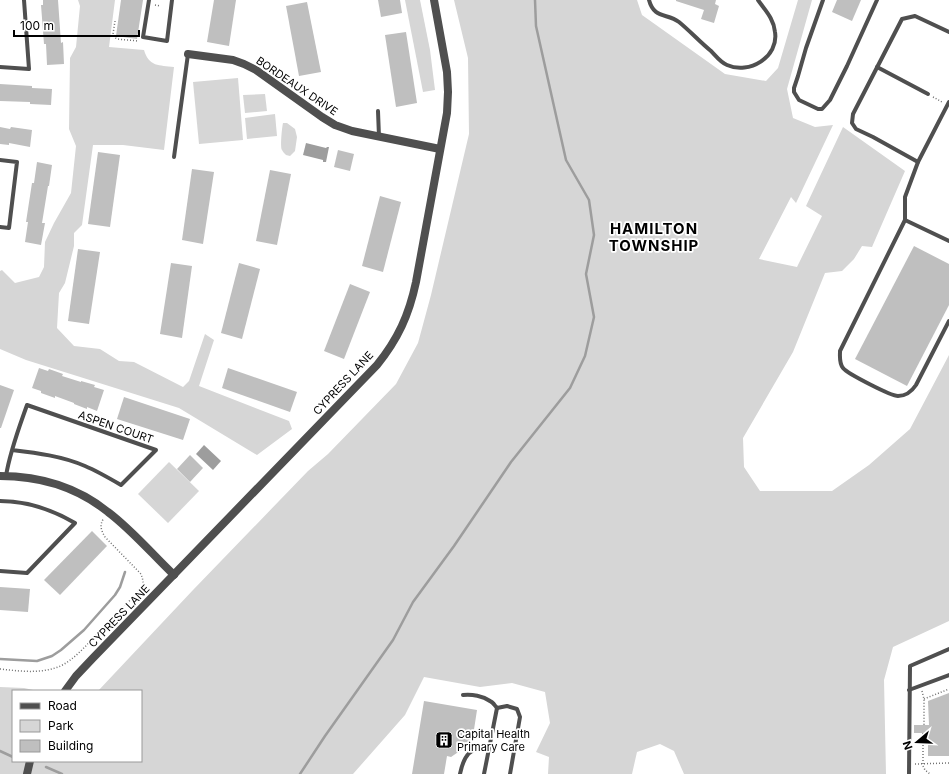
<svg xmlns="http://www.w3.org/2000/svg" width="949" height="774" font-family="Inter,sans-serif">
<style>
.green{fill:#d6d6d6}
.water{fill:#9d9d9d}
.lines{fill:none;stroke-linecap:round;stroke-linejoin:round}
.stream{stroke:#9d9d9d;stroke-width:2.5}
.building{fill:#bfbfbf}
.path{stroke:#717171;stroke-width:1.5;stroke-dasharray:1 2;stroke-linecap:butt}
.service{stroke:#4f4f4f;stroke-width:4}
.minor{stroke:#4f4f4f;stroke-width:8}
.tertiary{stroke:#4f4f4f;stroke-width:8}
.labels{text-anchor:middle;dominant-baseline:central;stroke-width:3.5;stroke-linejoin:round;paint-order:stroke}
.street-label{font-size:11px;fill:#000;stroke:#fff}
.poi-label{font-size:11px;fill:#000;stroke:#fff;text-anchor:start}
.district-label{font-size:15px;font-weight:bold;letter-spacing:1px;fill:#000;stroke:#fff}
</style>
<rect width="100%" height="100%" fill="#fff"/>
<g class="green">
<path d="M78 0H115L109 47 144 50C149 67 159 65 174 67L164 150 123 145H93L82 225 74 233V246L65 283 59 293 57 328 74 346 100 349 119 361 134 362 183 387 189 381 205 334 214 340 199 386 289 421 292 429 257 455 179 408 26 360 0 349V271L2 270 15 283 39 277 44 267 45 242 54 223 71 193 76 146 69 129 70 58 76 47 80 6Z"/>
<polygon points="405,0 420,0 430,50 435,90 423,92"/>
<polygon points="454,0 637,0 642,15 725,74 766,81 778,68 798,0 812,0 787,89 793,118 815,127 833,125 796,203 791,197 759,259 797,267 822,216 806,206 843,127 905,171 872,247 862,246 854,259 842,271 825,273 793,352 743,438 744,467 760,491 832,491 869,465 910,429 949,355 949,621 893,647 884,680 886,774 684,774 674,751 660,744 637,752 632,774 548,774 549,757 536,752 550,723 545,692 512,683 480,687 424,677 405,715 353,774 0,774 0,687 24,688 38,691 13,691 13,761 141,761 141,691 98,691 193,590 308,471 328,454 396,384 418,343 431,295 469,134 468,58"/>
<polygon points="238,78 243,140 199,144 193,82"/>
<polygon points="265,94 267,111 245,113 243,95"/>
<polygon points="275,114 277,136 247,139 245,118"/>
<path d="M283 123H287L295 129 297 137 295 151 290 156 286 155C285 154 283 152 282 150 280 147 282 127 283 123Z"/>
<polygon points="169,462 199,491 168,523 138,494"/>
</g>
<g class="water">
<polygon points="306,143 326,148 327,147 329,147 326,162 323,162 323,160 303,155"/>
<polygon points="204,445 221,461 213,470 196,454"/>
</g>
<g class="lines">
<g class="stream">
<polyline points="0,659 37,661 52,656 61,650 84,630 115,595 120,587 125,572"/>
<polyline points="0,751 13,757"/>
<polyline points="46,767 62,774"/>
<polyline points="300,774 325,736 393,640 413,602 454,546 511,462 570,388 585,356 594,317 586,274 594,235 589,200 566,160 536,26 535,0"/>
</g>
</g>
<g class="building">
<polygon points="43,0 58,0 61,43 63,42 64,64 47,65 46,44 44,44 41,5 43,5"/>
<polygon points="121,0 143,0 137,39 116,36"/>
<polygon points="214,0 236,0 229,46 207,42"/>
<polygon points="378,0 400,0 402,13 381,17"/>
<polygon points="676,0 716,0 715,4 719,6 714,23 701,19 704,10 676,1"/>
<polygon points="837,0 861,0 852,21 832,12"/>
<polygon points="307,2 321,72 299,76 286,6"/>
<polygon points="406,32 417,103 396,107 385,35"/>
<polygon points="0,84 32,86 32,88 52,89 51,105 30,104 30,102 0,101"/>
<polygon points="0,127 10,129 11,127 32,130 30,147 9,143 9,145 0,144"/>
<polygon points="338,150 354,154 350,171 334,167"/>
<polygon points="98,152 120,155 110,227 88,224"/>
<polygon points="37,162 52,165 49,186 48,186 42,223 45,223 41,245 25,242 28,222 26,222 32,183 34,183"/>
<polygon points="192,169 214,172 203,244 182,240"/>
<polygon points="270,170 291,174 277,245 256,241"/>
<polygon points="380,196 401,202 383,272 362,266"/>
<polygon points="914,246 949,264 949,305 907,386 855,359"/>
<polygon points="78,249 100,252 89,324 68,321"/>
<polygon points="171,263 192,266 182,338 160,334"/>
<polygon points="239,263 260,269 242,339 221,333"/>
<polygon points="350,284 370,292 344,359 324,351"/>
<polygon points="39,368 48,371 49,369 63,374 62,376 81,382 81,381 95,385 94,387 104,390 97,411 87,407 87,409 74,404 74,403 55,396 55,398 41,393 41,391 32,388"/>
<polygon points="228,368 297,392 290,412 222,388"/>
<polygon points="0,385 14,390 1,428 0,428"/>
<polygon points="124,397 190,419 183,440 117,419"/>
<polygon points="190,455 203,468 190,482 177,469"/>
<polygon points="92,531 107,546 60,595 44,580"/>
<polygon points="0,587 30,589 28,612 0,610"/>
<polygon points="949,693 949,756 928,756 928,733 914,733 914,725 929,725 928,701"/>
<polygon points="424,701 477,710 473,736 471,735 470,744 451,757 447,756 444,774 412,774"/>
</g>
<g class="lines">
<g class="path">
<polyline points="155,5 160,6"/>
<polyline points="115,21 113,34 114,37 117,39 138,41"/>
<polyline points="933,97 942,102"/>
<path d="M0 669C19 671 39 674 58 667 74 661 89 642 101 630 115 616 128 602 142 588 144 583 143 580 141 574L105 537C101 530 99 525 104 518"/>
<polyline points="922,691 924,699 924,725"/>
<polyline points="924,699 949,689"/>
<polyline points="923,733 923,766 925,770 930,774"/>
<polyline points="915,764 949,763"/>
</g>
<g class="service">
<polyline points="149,0 143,37 167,41 172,0"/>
<path d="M649 0C654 19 667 13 679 22 690 31 700 42 711 51 716 56 720 62 727 65 749 75 779 57 775 32 774 19 765 10 758 0"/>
<polyline points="823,0 806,48 798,76 794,88 794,92 799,100 818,109 822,109 830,100 847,66 877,0"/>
<polyline points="0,67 29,69 24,0"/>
<polyline points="877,67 928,94"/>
<path d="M949 102 918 162 905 197V220L840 351C840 357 839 363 843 368 848 374 891 396 898 396 906 396 912 391 916 385L949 321"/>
<polyline points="378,111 379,137"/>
<polyline points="174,157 188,54"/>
<polyline points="0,160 17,162 9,228 0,227"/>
<polyline points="918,162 873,137 856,129 852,123 853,114 902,19 915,16 949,32"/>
<polyline points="905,220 949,241"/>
<path d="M6 476C10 451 19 428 27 405L156 450 121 485C109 478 97 471 85 466 62 456 37 453 12 450"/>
<path d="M0 501C28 501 51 509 75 523L27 573 0 571"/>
<polyline points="909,690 949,675"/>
<path d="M463 695C472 694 483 696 490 701 493 702 495 706 497 708L507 706 517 709 520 717 510 774"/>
<path d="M460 774C462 764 466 750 478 749 481 748 485 750 488 750"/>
<polyline points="484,774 497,708"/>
<polyline points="909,774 910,666 949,649"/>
</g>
<g class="minor">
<polyline points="188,54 233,60 244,64 256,70 322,117 335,125 352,131 440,149"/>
<path d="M0 476C39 476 77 487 108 512 132 530 152 554 174 575"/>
</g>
<g class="tertiary">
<path d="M65 691 76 676 93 658 377 365C398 339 409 315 416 282L447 113 448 92 447 72 434 0"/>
<polyline points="27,774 30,761"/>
</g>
</g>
<defs>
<symbol id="building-square" viewBox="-11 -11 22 22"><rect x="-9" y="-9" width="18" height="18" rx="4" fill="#000" stroke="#fff"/><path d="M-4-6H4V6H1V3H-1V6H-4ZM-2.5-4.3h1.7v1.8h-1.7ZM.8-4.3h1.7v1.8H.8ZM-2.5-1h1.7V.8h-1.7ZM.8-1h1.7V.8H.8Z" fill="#fff"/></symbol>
</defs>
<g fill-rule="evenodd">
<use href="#building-square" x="434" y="730" width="20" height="20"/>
</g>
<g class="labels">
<g class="street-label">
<text transform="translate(297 86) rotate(34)">BORDEAUX DRIVE</text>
<text transform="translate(343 383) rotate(-47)">CYPRESS LANE</text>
<text transform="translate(116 427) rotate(19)">ASPEN COURT</text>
<text transform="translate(119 616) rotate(-46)">CYPRESS LANE</text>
</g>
<g class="poi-label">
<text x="457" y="734">Capital Health<tspan x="457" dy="13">Primary Care</tspan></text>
</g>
<g class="district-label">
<text x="654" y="228">HAMILTON<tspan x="654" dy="17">TOWNSHIP</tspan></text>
</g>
</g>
<rect x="12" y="690" width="130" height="72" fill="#ffffff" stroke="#999999"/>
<rect x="20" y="703" width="20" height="6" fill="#4f4f4f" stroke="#999999"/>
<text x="48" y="710" font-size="12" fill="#000000">Road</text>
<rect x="20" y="720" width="20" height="12" fill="#d6d6d6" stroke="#999999"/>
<text x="48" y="730" font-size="12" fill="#000000">Park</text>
<rect x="20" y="740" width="20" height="12" fill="#bfbfbf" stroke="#999999"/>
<text x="48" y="750" font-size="12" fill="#000000">Building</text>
<g transform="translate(917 742) rotate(251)" stroke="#ffffff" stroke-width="3" paint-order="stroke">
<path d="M0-3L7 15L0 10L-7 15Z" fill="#000000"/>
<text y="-6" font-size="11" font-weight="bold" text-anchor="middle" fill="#000000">N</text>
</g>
<path d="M14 30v6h125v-6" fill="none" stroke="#000000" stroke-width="2"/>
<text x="20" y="30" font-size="12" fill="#000000" stroke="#ffffff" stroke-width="3" paint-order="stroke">100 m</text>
</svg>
